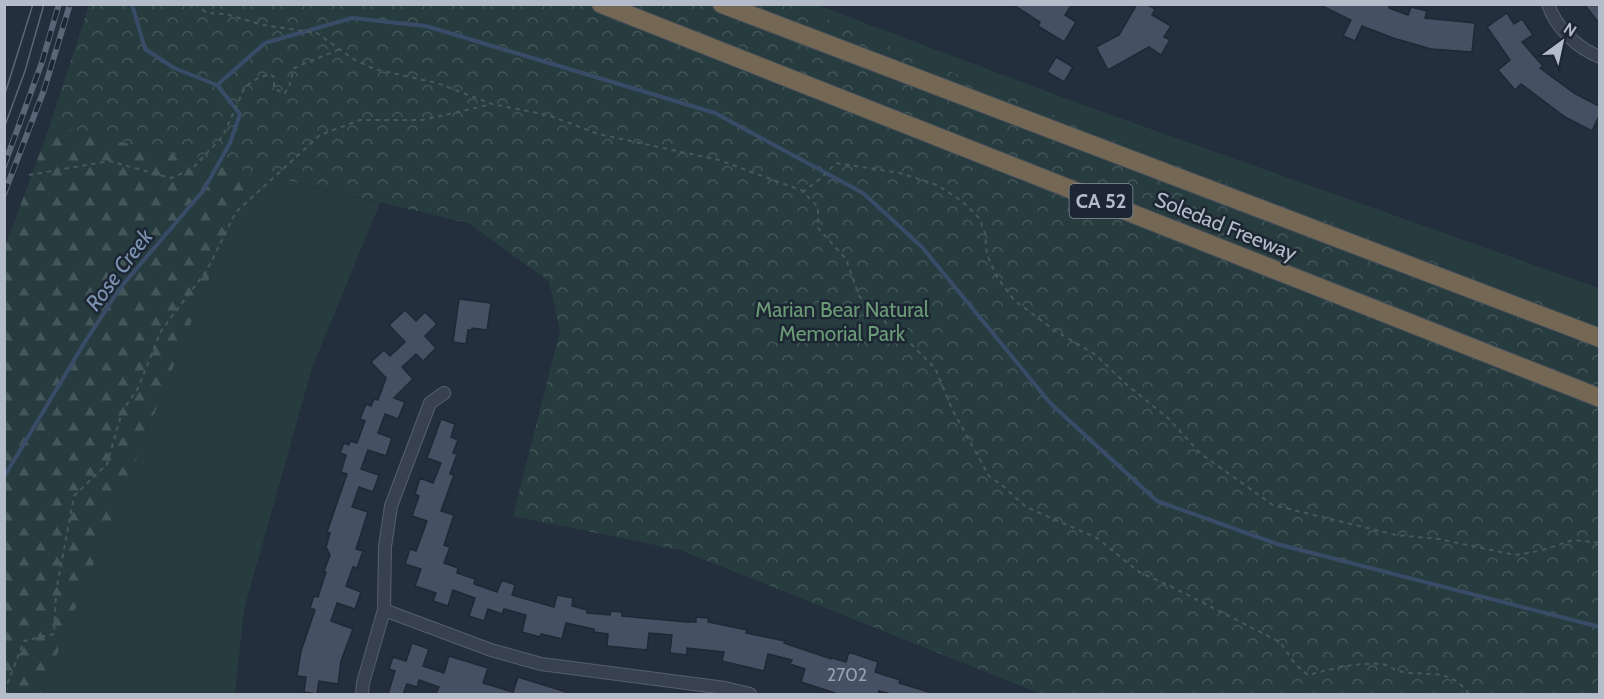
<svg xmlns="http://www.w3.org/2000/svg" width="1604" height="699" font-family="Cabin,sans-serif">
<style>
.grass{fill:#263c3f}
.forest{fill:url(#forest-firs)}
.park{fill:url(#park-crowns)}
.lines{fill:none;stroke-linecap:round;stroke-linejoin:round}
.stream{stroke:#394c67;stroke-width:4}
.building{fill:#455162;stroke:#1f2835;stroke-width:1.5}
.minor-casing{stroke:#565f6c;stroke-width:14}
.highway-casing{stroke:#434c59;stroke-width:20}
.path{stroke:#44595c;stroke-width:2;stroke-dasharray:4.5 4.5;stroke-linecap:butt}
.minor{stroke:#38414e;stroke-width:12}
.highway{stroke:#746855;stroke-width:18}
.tram{stroke:#5a6575;stroke-width:1.5}
.rail-casing{stroke:#5a6575;stroke-width:6}
.rail{stroke:#1d2633;stroke-width:4;stroke-dasharray:11;stroke-linecap:butt}
.labels{text-anchor:middle;dominant-baseline:central;stroke-width:5;stroke-linejoin:round;paint-order:stroke}
.number-label{font-size:18px;fill:#98a1af}
.shield{fill:#1d2633;stroke:#878f9c;stroke-width:1.5}
.shield-label{font-size:20px;font-weight:bold;fill:#b4bcc9}
.street-label{font-size:21px;fill:#b4bcc9;stroke:#1d2633}
.park-label{font-size:21px;fill:#6b9a76;stroke:#1d2633}
.water-label{font-size:22px;font-style:italic;fill:#7c92b1;stroke:#1d2633}
</style>
<defs>
<pattern id="forest-firs" width="22" height="20" patternUnits="userSpaceOnUse" patternTransform="scale(1.5)"><rect width="22" height="20" fill="#263c3f"/><path d="M5 1l3.5 6h-7zM16 11l3.5 6h-7z" fill="#435659"/></pattern>
<pattern id="park-crowns" width="20" height="18" patternUnits="userSpaceOnUse" patternTransform="scale(1.5)"><rect width="20" height="18" fill="#263c3f"/><path d="M2 6a3 3 0 1 1 6 0M12 15a3 3 0 1 1 6 0" fill="none" stroke="#435659"/></pattern>
</defs>
<rect width="100%" height="100%" fill="#242f3e"/>
<g class="grass">
<polygon points="801,5 817,5 1086,106 1599,288 1599,324 1111,139 840,25"/>
<polygon points="252,172 380,203 312,368 244,610 235,694 41,694"/>
</g>
<polygon class="forest" points="50,125 252,172 41,694 5,694 4,250"/>
<polygon class="park" points="89,5 801,5 840,25 1111,139 1599,324 1599,694 1041,694 680,550 513,516 560,331 549,281 468,223 50,125"/>
<g class="lines">
<g class="stream">
<polyline points="217,85 265,43 352,18 426,26 715,113 863,193 922,247 1051,404 1157,501 1277,544 1600,627"/>
<polyline points="4,477 83,345 120,288 203,191 230,143 240,114 217,85 174,68 145,49 132,4"/>
</g>
</g>
<g class="building">
<polygon points="1012,4 1072,4 1065,15 1076,22 1064,42 1038,26 1040,22"/>
<polygon points="1137,4 1146,4 1155,9 1152,15 1171,26 1164,37 1170,40 1161,55 1149,47 1108,70 1096,47 1119,35"/>
<polygon points="1318,4 1390,4 1389,8 1408,15 1411,7 1427,11 1425,18 1475,23 1472,52 1431,49 1393,38 1362,26 1355,41 1343,36 1351,20"/>
<polygon points="1584,4 1599,4 1599,23"/>
<polygon points="1507,13 1514,24 1522,19 1533,35 1522,42 1543,66 1540,68 1574,93 1599,106 1599,116 1592,131 1565,117 1521,84 1515,90 1498,70 1510,60 1487,27"/>
<polygon points="1056,57 1073,67 1064,82 1047,72"/>
<polygon points="459,299 491,303 487,330 472,328 472,330 468,330 466,344 453,342"/>
<polygon points="405,310 416,321 425,312 437,324 425,336 436,348 423,361 416,354 402,367 413,379 394,398 405,402 398,419 385,414 378,433 392,438 386,456 368,450 361,469 379,475 373,492 359,487 352,507 368,512 356,549 363,551 357,568 353,567 346,586 361,592 356,606 355,609 337,603 331,621 353,629 341,661 338,684 319,681 317,694 304,692 306,677 297,676 301,651 315,610 310,608 314,596 318,597 326,572 324,571 330,555 326,547 330,533 327,532 347,474 341,472 346,455 340,453 344,443 349,445 350,441 357,443 365,421 360,419 366,404 371,406 374,399 378,400 386,378 371,362 384,350 390,356 405,342 389,325"/>
<polygon points="441,419 455,424 451,437 458,440 453,453 457,454 450,474 454,475 441,511 454,515 444,545 450,547 444,563 458,568 457,573 475,579 474,584 497,592 502,580 515,585 512,595 554,607 557,595 573,598 572,606 587,610 587,613 610,615 611,611 622,612 622,616 687,622 696,622 696,617 709,618 708,622 747,630 746,633 785,641 784,643 831,659 832,658 846,662 849,652 878,662 875,672 900,680 899,683 929,692 929,694 891,694 879,691 878,694 838,694 801,682 805,669 790,664 792,660 768,654 764,671 722,661 724,652 687,648 687,655 670,653 672,635 649,633 647,650 607,646 608,634 594,632 594,629 566,623 562,639 541,634 540,637 522,632 526,615 504,609 502,614 488,609 484,621 469,616 475,598 453,590 448,606 433,601 436,593 415,586 421,569 405,564 410,549 416,551 427,521 412,516 419,496 415,494 420,478 433,483 441,463 427,458"/>
<polygon points="412,643 429,649 423,666 444,673 449,656 488,668 483,683 513,692 518,677 566,692 566,694 436,694 439,687 419,680 417,687 407,684 403,694 388,694 395,671 389,669 393,657 406,661"/>
</g>
<g class="lines">
<defs>
<g id="minor">
<path d="M1548 4C1556 28 1577 48 1600 57"/>
<polyline points="384,610 491,650 541,664 725,688 750,694"/>
<polyline points="362,694 363,683 384,610 385,547 391,506 430,403 444,393"/>
</g>
<g id="highway">
<polyline points="601,4 1600,398"/>
<polyline points="722,4 1600,338"/>
</g>
</defs>
<use href="#minor" class="minor-casing"/>
<use href="#highway" class="highway-casing"/>
<g class="path">
<polyline points="195,4 207,13 225,14 263,25 317,33 353,59 374,69 437,83 492,104 548,115 598,134 719,160 803,191"/>
<polyline points="29,175 109,161 171,178 192,169 223,136 245,87 258,78 270,74 274,77 274,88 284,94 289,87 294,68 340,49"/>
<polyline points="4,692 24,641 54,634 56,592 74,496 107,464 122,412 138,388 161,331 207,270 236,212 320,135 360,120 423,120 492,104"/>
<path d="M1469 694C1450 668 1430 676 1403 672 1395 671 1389 665 1381 664 1357 662 1332 669 1308 675L1296 665 1280 642 1170 586 1139 572 1097 538 1026 507 1003 486 989 476 953 411 935 368 909 342 892 331 878 312 859 296 846 259 818 228V207L803 192 821 178 836 163 900 173 937 185 962 201 979 218 985 233 987 255 997 277 1014 300 1054 330 1096 355 1126 384 1168 418 1201 454 1273 505 1396 535 1439 539 1515 555 1540 551 1573 540 1600 543"/>
</g>
<use href="#minor" class="minor"/>
<use href="#highway" class="highway"/>
<g class="tram">
<polyline points="4,97 33,4"/>
<polyline points="4,128 25,71 44,4"/>
</g>
<defs>
<g id="rail">
<polyline points="4,166 42,62 59,4"/>
<polyline points="4,194 44,90 70,4"/>
</g>
</defs>
<use href="#rail" class="rail-casing"/>
<use href="#rail" class="rail"/>
</g>
<g class="labels">
<g class="number-label">
<text x="847" y="675">2702</text>
</g>
<rect class="shield" x="1069.5" y="184" width="63" height="34" rx="4.5"/>
<g class="shield-label">
<text x="1101" y="201">CA 52</text>
</g>
<g class="street-label">
<text transform="translate(1226 226) rotate(22)">Soledad Freeway</text>
</g>
<g class="park-label">
<text x="842" y="309">Marian Bear Natural<tspan x="842" dy="24">Memorial Park</tspan></text>
</g>
<g class="water-label">
<text transform="translate(119 270) rotate(-53)">Rose Creek</text>
</g>
</g>
<rect width="1604" height="699" fill="none" stroke="#b4bcc9" stroke-width="12"/>
<g transform="translate(1562 42) rotate(33)" stroke="#1d2633" stroke-width="4.5" paint-order="stroke">
<path d="M0-4.5L10 22L0 15L-10 22Z" fill="#b4bcc9"/>
<text y="-9" font-size="16" font-weight="bold" text-anchor="middle" fill="#b4bcc9">N</text>
</g>
</svg>
